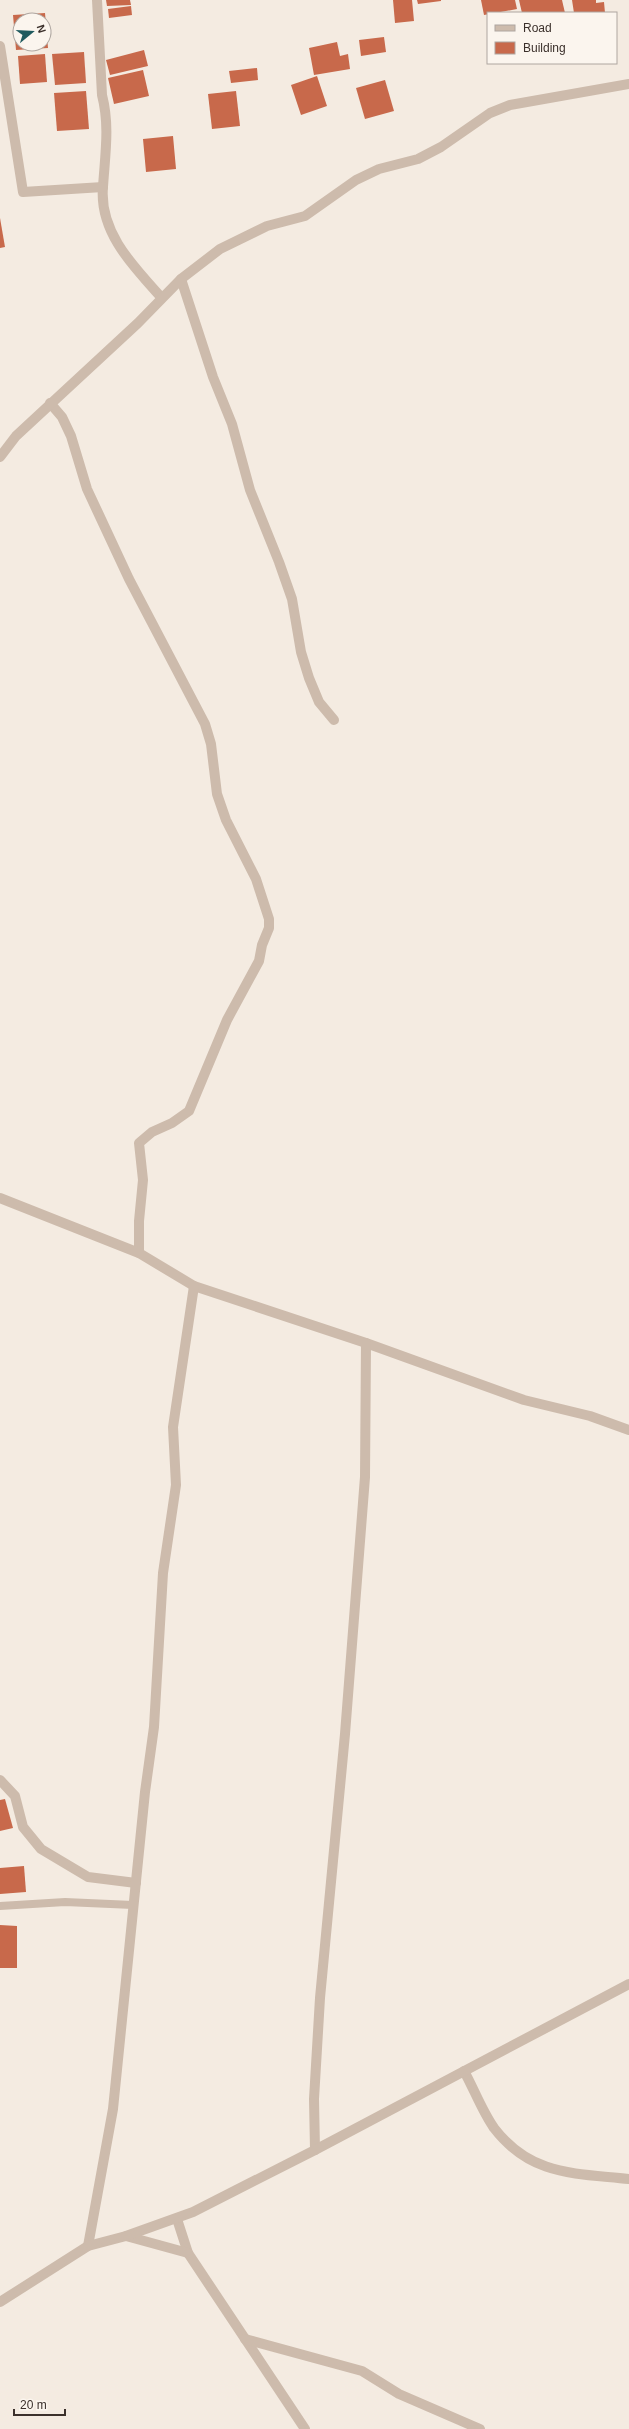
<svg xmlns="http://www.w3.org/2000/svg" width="629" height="2429" font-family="Helvetica,sans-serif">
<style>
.building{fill:#c8694b;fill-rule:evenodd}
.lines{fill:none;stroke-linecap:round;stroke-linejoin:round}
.lane{stroke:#cdbbac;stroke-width:8}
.street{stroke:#cdbbac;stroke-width:10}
</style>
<rect width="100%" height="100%" fill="#f4ebe1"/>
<g class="building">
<polygon points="106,0 130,0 131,5 107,6"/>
<polygon points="393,0 412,0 414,21 395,23"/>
<polygon points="417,0 441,0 441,1 418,4"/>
<polygon points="481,0 515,0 517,9 484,15"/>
<polygon points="519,0 562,0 565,13 522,13"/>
<polygon points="572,0 596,0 596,3 604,2 605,13 574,13"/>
<polygon points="131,6 132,15 109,18 108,9"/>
<path d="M45 13 48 48 16 50 13 15ZM20 20H44V44H20Z"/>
<polygon points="384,37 386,52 361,56 359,40"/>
<polygon points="337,42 340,56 348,54 350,69 314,75 309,48"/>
<polygon points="144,50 148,66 110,75 106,60"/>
<polygon points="84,52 86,83 55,85 52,54"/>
<polygon points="45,54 47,82 20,84 18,56"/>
<polygon points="257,68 258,80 231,83 229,71"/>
<polygon points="143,70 149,96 114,104 108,78"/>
<polygon points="317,76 327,106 301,115 291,85"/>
<polygon points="385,80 394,111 365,119 356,88"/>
<polygon points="86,91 89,129 57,131 54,93"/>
<polygon points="236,91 240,126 212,129 208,94"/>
<polygon points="173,136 176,169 146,172 143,139"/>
<polygon points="0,218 5,247 0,248"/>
<polygon points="5,1799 13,1828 0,1831 0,1800"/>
<polygon points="24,1866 26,1892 0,1894 0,1868"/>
<polygon points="0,1925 17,1926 17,1968 0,1968"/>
</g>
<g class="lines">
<polyline class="lane" points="0,1906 65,1902 133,1905"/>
<g class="street">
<path d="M97 0 102 95C110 126 105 155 103 187 99 232 133 266 161 297"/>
<polyline points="0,46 23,192 103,187"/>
<polyline points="181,279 213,377 232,424 250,490 279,562 292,599 301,652 309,678 319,702 334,720"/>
<polyline points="50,403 62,417 71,436 87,489 129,579 205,724 211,744 217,794 226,820 256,879 269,919 269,928 262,945 259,961 227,1020 189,1111 172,1123 152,1132 139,1143 143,1180 139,1221 139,1253"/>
<polyline points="0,457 16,436 138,323 181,279 220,249 267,226 305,216 356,180 379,169 418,159 441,147 490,113 510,105 629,84"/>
<polyline points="0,1198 139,1253 194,1286 366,1343 524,1400 590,1416 629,1430"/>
<polyline points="0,1780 15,1796 23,1827 41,1849 88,1877 136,1883"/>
<path d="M464 2071C474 2089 482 2111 494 2128 531 2176 574 2173 629 2179"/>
<polyline points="315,2150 314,2099 320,1998 345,1734 365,1477 366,1343"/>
<polyline points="177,2219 188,2253 305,2429"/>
<polyline points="126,2236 188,2253"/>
<polyline points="88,2246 113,2109 145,1792 154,1727 163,1573 176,1485 173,1427 194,1286"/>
<polyline points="0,2302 88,2246 126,2236 193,2212 315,2150 629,1984"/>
<polyline points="245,2339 362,2371 399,2394 480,2429"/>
</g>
</g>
<rect x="487" y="12" width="130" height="52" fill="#fbf5ee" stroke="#aea6a0"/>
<rect x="495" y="25" width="20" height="6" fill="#cdbbac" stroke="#aea6a0"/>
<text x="523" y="32" font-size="12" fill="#3b302b">Road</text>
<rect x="495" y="42" width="20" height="12" fill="#c8694b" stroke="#aea6a0"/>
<text x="523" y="52" font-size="12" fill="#3b302b">Building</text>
<g transform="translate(32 32) rotate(72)"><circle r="19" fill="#fbf5ee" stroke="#aea6a0"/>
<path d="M0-3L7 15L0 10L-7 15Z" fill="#1f5a5e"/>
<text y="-6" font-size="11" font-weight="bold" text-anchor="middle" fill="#3b302b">N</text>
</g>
<path d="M14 2409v6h51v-6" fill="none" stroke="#3b302b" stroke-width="2"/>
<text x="20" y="2409" font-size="12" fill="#3b302b" stroke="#fbf5ee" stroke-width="3" paint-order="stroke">20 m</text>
</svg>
